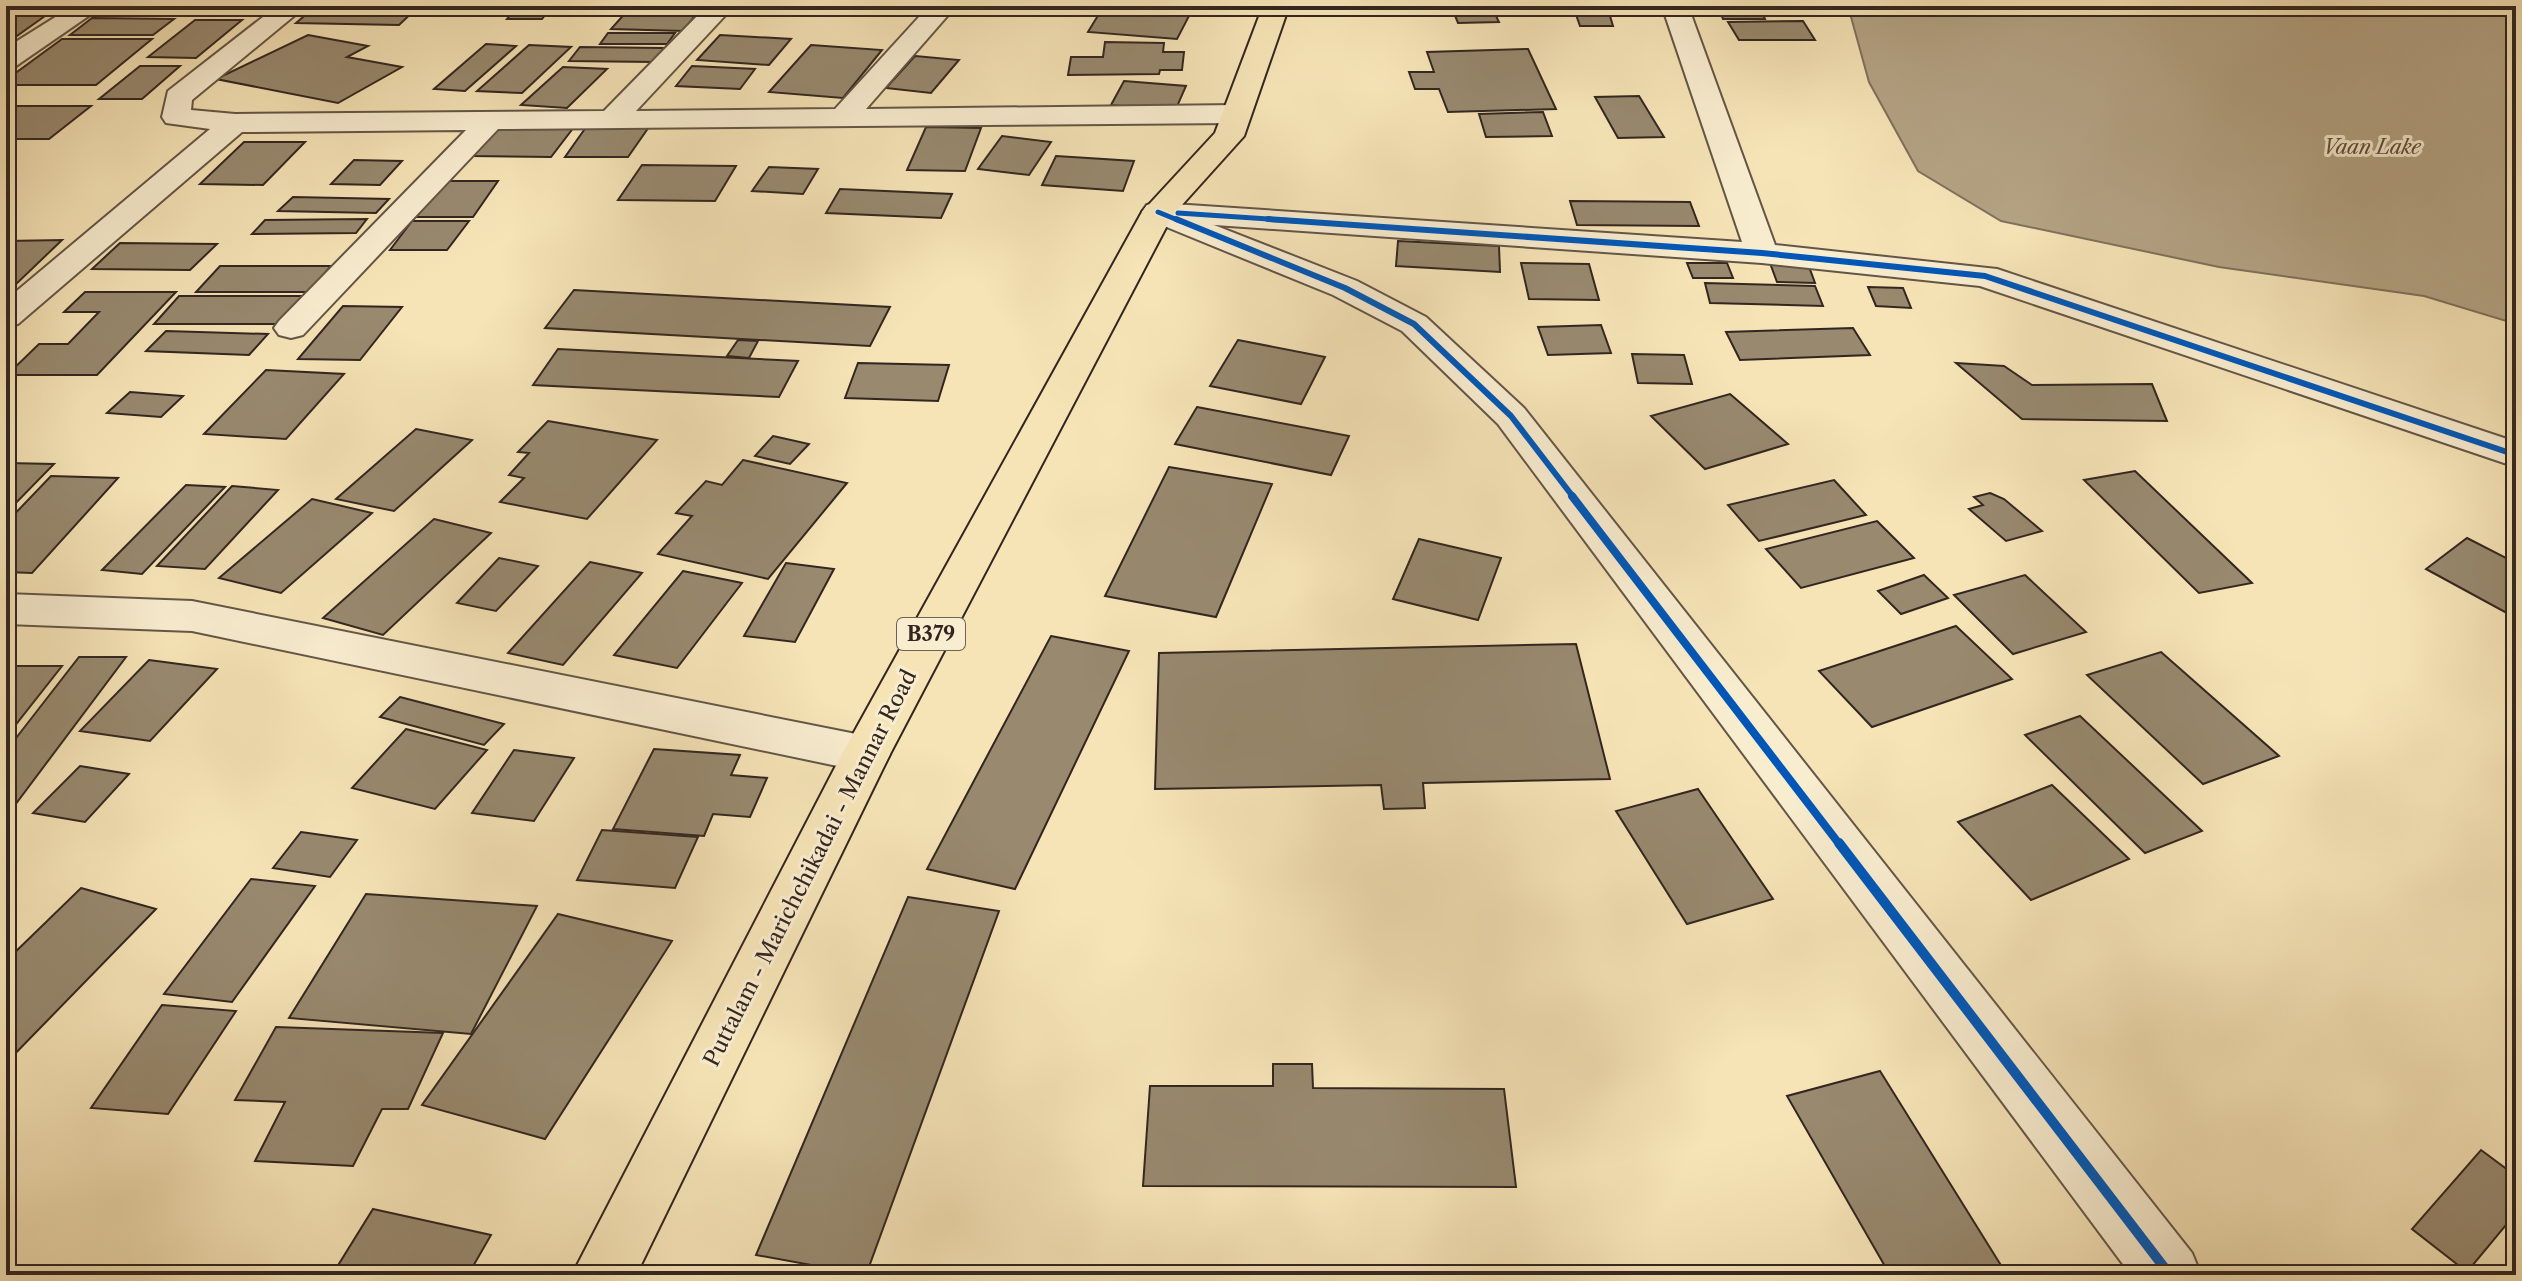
<svg xmlns="http://www.w3.org/2000/svg" width="2522" height="1281" font-family="'Libre Caslon Text',serif">
<style>
.water{fill:#b4a384;stroke:#80715c;stroke-width:2}
.building{fill:#98896f;stroke:#332620;stroke-width:2}
.lines{fill:none;stroke-linecap:round;stroke-linejoin:round}
.minor-casing{stroke:#645646;stroke-width:4}
.tertiary-casing{stroke:#645646;stroke-width:4}
.primary-casing{stroke:#332620;stroke-width:4}
.minor{fill:#f9edd0;fill-rule:evenodd}
.tertiary{fill:#f9edd0;fill-rule:evenodd}
.primary{fill:#f6e4b7;fill-rule:evenodd}
.cycleway-far3-casing{stroke:#f9edd0;stroke-width:8}
.cycleway-far2-casing{stroke:#f9edd0;stroke-width:10}
.cycleway-far1-casing{stroke:#f9edd0;stroke-width:13}
.cycleway-casing{stroke:#f9edd0;stroke-width:15}
.cycleway-far3{stroke:#0057b8;stroke-width:5}
.cycleway-far2{stroke:#0057b8;stroke-width:6}
.cycleway-far1{stroke:#0057b8;stroke-width:8}
.cycleway{stroke:#0057b8;stroke-width:10}
.labels{text-anchor:middle;dominant-baseline:central;stroke-width:6;stroke-linejoin:round;paint-order:stroke}
.far-water-label{font-size:20px;font-style:italic;fill:#5a4c3e;stroke:#f9edd0}
.shield{fill:#f9edd0;stroke:#6e6255;stroke-width:2}
.shield-label{font-size:20px;font-weight:bold;fill:#332620}
.street-label{font-size:22px;fill:#332620;stroke:#f9edd0}
</style>
<rect width="100%" height="100%" fill="#f6e4b7"/>
<filter id="stains"><feTurbulence type="fractalNoise" baseFrequency=".0025" numOctaves="4"/><feColorMatrix values="0 0 0 0 .2 0 0 0 0 .09 0 0 0 0 .02 0 0 0 .5 -.17"/></filter>
<radialGradient id="worn" r=".72"><stop offset=".6" stop-color="#630" stop-opacity="0"/><stop offset="1" stop-color="#630" stop-opacity=".3"/></radialGradient>
<polygon class="water" points="1848,6 2516,6 2516,324 2424,296 2219,267 2001,221 1918,171 1869,82"/>
<g class="building">
<polygon points="112,6 178,6 174,9 108,9"/>
<polygon points="316,6 419,6 399,25 296,23"/>
<polygon points="518,6 552,6 542,19 507,19"/>
<polygon points="757,6 826,6 823,12 753,12"/>
<polygon points="851,6 920,6 916,14 847,13"/>
<polygon points="1451,6 1491,6 1499,22 1458,23"/>
<polygon points="1573,6 1607,6 1613,26 1580,26"/>
<polygon points="1718,6 1759,6 1765,19 1723,19"/>
<polygon points="1102,9 1189,16 1177,39 1088,32"/>
<polygon points="628,10 698,11 684,31 611,29"/>
<polygon points="6,16 45,16 14,38 6,38"/>
<polygon points="92,18 174,19 153,35 70,35"/>
<polygon points="195,20 242,20 196,58 148,57"/>
<polygon points="1803,21 1815,40 1739,40 1728,22"/>
<polygon points="608,33 675,33 667,44 600,44"/>
<polygon points="308,35 368,46 347,57 402,67 338,103 216,79"/>
<polygon points="720,35 791,39 769,65 697,60"/>
<polygon points="62,39 152,39 96,85 6,85 6,80"/>
<polygon points="1105,42 1164,43 1163,52 1184,52 1182,70 1160,70 1159,74 1068,75 1071,57 1103,57"/>
<polygon points="486,44 516,46 465,91 434,89"/>
<polygon points="529,45 571,47 522,93 477,91"/>
<polygon points="811,45 882,50 843,98 769,92"/>
<polygon points="580,47 664,48 654,62 569,61"/>
<polygon points="1528,49 1556,109 1448,112 1439,89 1415,89 1409,72 1434,72 1427,52"/>
<polygon points="915,56 959,60 931,93 886,88"/>
<polygon points="140,66 180,66 142,99 99,99"/>
<polygon points="692,66 755,69 740,89 676,86"/>
<polygon points="563,67 607,69 567,108 521,105"/>
<polygon points="1124,81 1186,86 1175,111 1111,105"/>
<polygon points="1639,96 1664,137 1618,138 1595,97"/>
<polygon points="6,106 91,106 49,139 6,139"/>
<polygon points="1543,112 1552,136 1486,137 1479,114"/>
<polygon points="589,123 651,124 628,157 565,157"/>
<polygon points="499,126 574,127 551,157 473,156"/>
<polygon points="926,127 981,128 965,171 907,170"/>
<polygon points="1002,136 1051,142 1029,175 978,169"/>
<polygon points="244,142 305,142 263,185 200,184"/>
<polygon points="1056,156 1134,161 1123,191 1042,185"/>
<polygon points="354,160 402,161 380,185 331,184"/>
<polygon points="642,165 736,166 715,201 618,200"/>
<polygon points="769,167 818,169 803,194 752,191"/>
<polygon points="443,181 498,181 473,217 416,217"/>
<polygon points="840,189 952,194 941,218 826,213"/>
<polygon points="293,197 389,199 376,213 278,211"/>
<polygon points="1570,201 1690,202 1699,226 1577,225"/>
<polygon points="367,219 356,233 252,234 265,220"/>
<polygon points="412,221 469,221 447,250 390,250"/>
<polygon points="62,240 13,287 6,287 6,241"/>
<polygon points="1398,241 1499,246 1500,272 1396,266"/>
<polygon points="120,243 217,244 190,270 92,269"/>
<polygon points="1521,263 1589,264 1599,300 1529,299"/>
<polygon points="1687,263 1727,263 1733,278 1693,278"/>
<polygon points="1770,263 1808,264 1815,283 1777,282"/>
<polygon points="220,266 331,266 309,292 196,292"/>
<polygon points="1705,283 1815,286 1823,306 1710,303"/>
<polygon points="1868,287 1903,288 1911,308 1876,306"/>
<polygon points="574,290 890,307 870,346 545,328"/>
<polygon points="85,292 176,292 97,375 7,375 39,344 68,344 99,312 64,312"/>
<polygon points="179,296 304,296 280,324 154,324"/>
<polygon points="343,306 402,307 360,360 298,359"/>
<polygon points="1601,325 1611,353 1548,355 1538,327"/>
<polygon points="1853,328 1870,355 1740,360 1726,332"/>
<polygon points="166,331 268,334 249,355 146,351"/>
<polygon points="738,340 758,341 749,358 727,356"/>
<polygon points="1238,340 1325,357 1301,404 1210,386"/>
<polygon points="558,349 798,361 779,397 533,385"/>
<polygon points="1632,354 1684,355 1692,384 1638,383"/>
<polygon points="858,363 949,365 938,401 845,398"/>
<polygon points="1956,363 2004,366 2032,385 2152,384 2167,421 2022,419"/>
<polygon points="266,370 344,374 286,439 204,434"/>
<polygon points="130,392 183,396 161,417 107,413"/>
<polygon points="1730,394 1788,444 1705,469 1651,416"/>
<polygon points="1197,407 1349,436 1331,475 1175,444"/>
<polygon points="548,421 657,440 587,519 500,502 524,478 509,475 529,453 518,452"/>
<polygon points="416,429 472,440 394,511 336,499"/>
<polygon points="773,436 809,444 790,464 755,456"/>
<polygon points="743,460 847,483 768,579 658,554 692,516 676,513 706,481 722,485"/>
<polygon points="6,463 54,464 6,513"/>
<polygon points="1169,467 1272,484 1216,617 1105,596"/>
<polygon points="2135,471 2252,583 2199,593 2084,480"/>
<polygon points="51,476 118,478 32,573 6,572 6,523"/>
<polygon points="1834,480 1866,515 1759,541 1728,505"/>
<polygon points="186,485 225,487 142,574 102,570"/>
<polygon points="232,486 278,490 205,569 157,566"/>
<polygon points="1990,493 2004,499 2042,531 2006,541 1969,509 1983,505 1974,497"/>
<polygon points="312,499 372,513 281,593 219,578"/>
<polygon points="434,519 491,533 383,635 323,618"/>
<polygon points="1877,521 1914,558 1801,588 1766,549"/>
<polygon points="2467,538 2516,563 2516,618 2426,569"/>
<polygon points="1419,539 1501,558 1478,620 1393,599"/>
<polygon points="499,558 538,566 496,611 457,603"/>
<polygon points="590,562 642,573 563,665 508,653"/>
<polygon points="786,563 834,569 795,642 744,636"/>
<polygon points="683,571 742,583 677,668 614,655"/>
<polygon points="1924,575 1948,598 1901,614 1878,591"/>
<polygon points="2025,575 2086,632 2013,654 1954,595"/>
<polygon points="1956,626 2012,679 1872,727 1819,671"/>
<polygon points="1051,636 1129,651 1015,889 927,869"/>
<polygon points="1576,644 1610,779 1423,783 1425,808 1384,809 1381,785 1155,789 1159,653"/>
<polygon points="2161,652 2279,756 2203,784 2087,675"/>
<polygon points="79,657 126,657 6,817 6,751"/>
<polygon points="149,660 217,669 150,741 80,731"/>
<polygon points="8,666 62,666 6,737 6,669"/>
<polygon points="400,697 504,724 484,745 380,717"/>
<polygon points="2080,716 2202,831 2145,853 2025,735"/>
<polygon points="406,729 487,750 435,809 352,788"/>
<polygon points="654,749 740,755 731,775 767,778 750,817 713,814 704,836 613,829"/>
<polygon points="514,750 574,758 534,821 472,813"/>
<polygon points="80,766 129,774 85,822 33,813"/>
<polygon points="2052,785 2129,859 2031,900 1958,822"/>
<polygon points="1698,789 1773,899 1687,924 1616,811"/>
<polygon points="602,830 698,837 675,888 577,880"/>
<polygon points="301,832 357,840 330,877 273,868"/>
<polygon points="251,879 315,886 232,1002 164,994"/>
<polygon points="81,888 156,909 6,1063 6,961"/>
<polygon points="366,894 537,906 471,1034 289,1018"/>
<polygon points="908,897 999,911 866,1275 756,1255"/>
<polygon points="558,914 672,941 545,1139 422,1105"/>
<polygon points="162,1005 236,1011 168,1114 91,1108"/>
<polygon points="276,1027 443,1033 408,1109 382,1109 353,1166 255,1161 285,1102 235,1100"/>
<polygon points="1273,1064 1312,1064 1313,1088 1504,1089 1516,1187 1143,1186 1150,1086 1273,1086"/>
<polygon points="1880,1071 2007,1275 1890,1275 1787,1096"/>
<polygon points="2481,1150 2516,1176 2516,1213 2467,1272 2412,1229"/>
<polygon points="373,1209 491,1235 468,1275 332,1275"/>
</g>
<g class="lines">
<defs>
<g id="minor">
<polygon points="73,6 103,6 16,66 6,68 6,48"/>
<polygon points="277,6 306,6 192,100 191,110 235,114 604,111 707,6 734,6 636,111 835,109 929,6 956,6 866,109 1237,105 1247,108 1251,114 1247,120 1237,123 498,129 303,335 291,338 279,335 274,328 279,321 466,130 242,132 18,324 6,327 6,300 210,129 166,123 162,117 168,91"/>
<polygon points="1662,6 1688,6 1775,245 1997,269 2516,442 2516,467 1980,286 1762,263 1158,221 1147,219 1142,212 1147,205 1158,203 1742,242"/>
<polygon points="6,594 192,601 866,736 883,741 890,754 883,767 866,772 192,631 6,624"/>
</g>
<polygon id="tertiary" points="1158,203 1357,281 1426,317 1524,408 2192,1253 2201,1275 2131,1275 1498,424 1402,331 1333,295 1147,219 1142,212 1147,205"/>
<polygon id="primary" points="1263,6 1289,6 1244,136 1172,216 890,754 636,1275 572,1275 842,754 1142,212 1215,133"/>
</defs>
<use href="#minor" class="minor-casing"/>
<use href="#tertiary" class="tertiary-casing"/>
<use href="#primary" class="primary-casing"/>
<use href="#minor" class="minor"/>
<use href="#tertiary" class="tertiary"/>
<use href="#primary" class="primary"/>
<defs>
<g id="cycleway-far3">
<polyline points="1158,212 1180,221"/>
<polyline points="1178,213 1297,221"/>
</g>
<g id="cycleway-far2">
<polyline points="1176,219 1345,288 1414,324 1511,416 1574,498"/>
<polyline points="1268,219 1762,253 1985,276 2516,455"/>
</g>
<polyline id="cycleway-far1" points="1572,496 1840,845"/>
<polyline id="cycleway" points="1839,843 2170,1275"/>
</defs>
<use href="#cycleway-far3" class="cycleway-far3-casing"/>
<use href="#cycleway-far2" class="cycleway-far2-casing"/>
<use href="#cycleway-far1" class="cycleway-far1-casing"/>
<use href="#cycleway" class="cycleway-casing"/>
<use href="#cycleway-far3" class="cycleway-far3"/>
<use href="#cycleway-far2" class="cycleway-far2"/>
<use href="#cycleway-far1" class="cycleway-far1"/>
<use href="#cycleway" class="cycleway"/>
</g>
<g class="labels">
<g class="far-water-label">
<text x="2372" y="147">Vaan Lake</text>
</g>
<rect class="shield" x="897" y="618" width="68" height="32" rx="6"/>
<g class="shield-label">
<text x="931" y="634">B379</text>
</g>
<g class="street-label">
<text transform="translate(810 868) rotate(-63)">Puttalam - Marichchikadai - Mannar Road</text>
</g>
</g>
<rect width="2522" height="1281" fill="none" stroke="#f6e4b7" stroke-width="32"/>
<rect x="8" y="8" width="2506" height="1265" fill="none" stroke="#332620" stroke-width="4"/>
<rect x="16" y="16" width="2490" height="1249" fill="none" stroke="#332620" stroke-width="2"/>
<rect width="100%" height="100%" filter="url(#stains)"/>
<rect width="100%" height="100%" fill="url(#worn)"/>
</svg>
